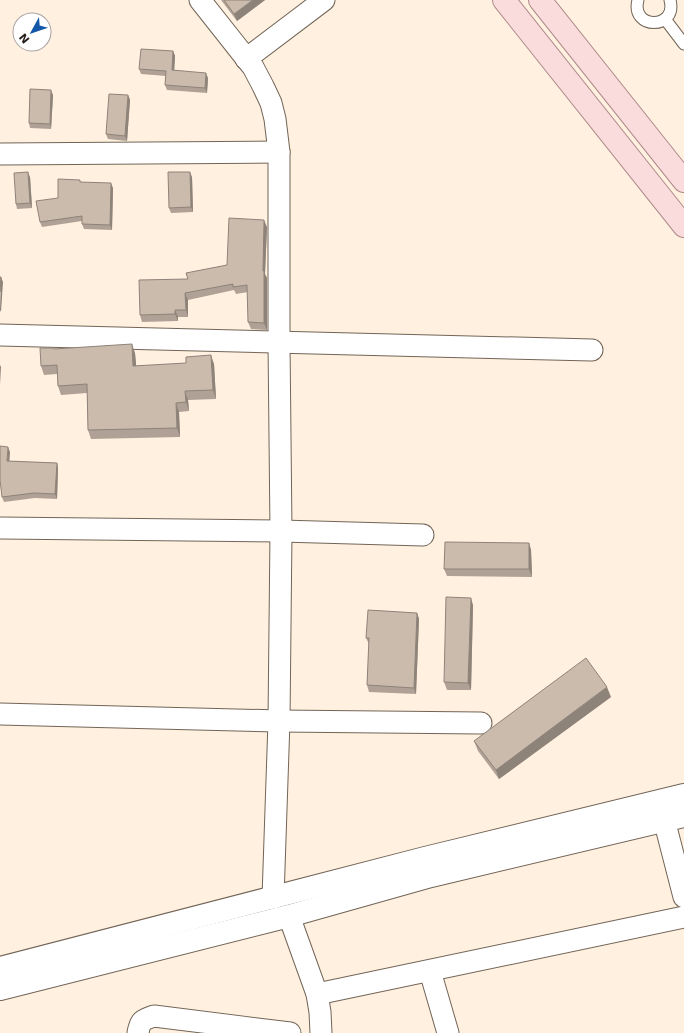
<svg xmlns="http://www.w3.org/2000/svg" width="684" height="1033" font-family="'DejaVu Sans',sans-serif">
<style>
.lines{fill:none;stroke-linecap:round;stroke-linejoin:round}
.service-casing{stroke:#726557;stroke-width:13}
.minor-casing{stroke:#726557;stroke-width:23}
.tertiary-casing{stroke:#726557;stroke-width:24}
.primary-casing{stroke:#ae8a8a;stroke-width:24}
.service{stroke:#fff;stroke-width:11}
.minor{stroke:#fff;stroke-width:21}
.tertiary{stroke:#fff;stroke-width:22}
.primary{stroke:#fbdcdd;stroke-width:22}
.wall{fill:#afa195}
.shaded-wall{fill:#8e8379}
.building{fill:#cbbbad;stroke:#8e8379}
</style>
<rect width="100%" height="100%" fill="#fff0e0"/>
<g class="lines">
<defs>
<g id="service">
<path d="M638 0C630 30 678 30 670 0"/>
<polyline points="665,19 684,44"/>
</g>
<g id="minor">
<polyline points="200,0 253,67 263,86 271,103 275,119 279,152 279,342 281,531 279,721 273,898"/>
<polyline points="246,59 324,0"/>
<polyline points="0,154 279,152"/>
<polyline points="0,335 592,350"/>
<polyline points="0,528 281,531 423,535"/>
<polyline points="0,714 279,721 481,723"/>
<polyline points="660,804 684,897"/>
<polyline points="289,916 317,994 320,1012 321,1033"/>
<polyline points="430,971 448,1033"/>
<polyline points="317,994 684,917"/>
<path d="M138 1033C140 1021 142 1020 154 1016L290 1033"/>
</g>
<g id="tertiary">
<polyline points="0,968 425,858 684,795"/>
<polyline points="0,989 289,916 431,876 684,816"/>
</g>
<g id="primary">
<polyline points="504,0 684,226"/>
<polyline points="540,0 684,181"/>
</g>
</defs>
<use href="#service" class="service-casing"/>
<use href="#minor" class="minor-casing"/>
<use href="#tertiary" class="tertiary-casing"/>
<use href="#primary" class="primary-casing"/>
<use href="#service" class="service"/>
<use href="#minor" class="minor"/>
<use href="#tertiary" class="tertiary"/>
<use href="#primary" class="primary"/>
</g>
<g class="wall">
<polygon points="221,0 265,0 237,21"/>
<polygon points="173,51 175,56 174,70 208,78 207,93 167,90 165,85 166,76 141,74 139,69"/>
<polygon points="53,95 51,129 30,128 29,123"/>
<polygon points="128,95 130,100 127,141 108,139 106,134"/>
<polygon points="30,177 32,208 17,209 16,204"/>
<polygon points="192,177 193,212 171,213 169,208"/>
<polygon points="81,182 113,188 112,230 84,229 82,224 82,221 42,227 40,222 58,198"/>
<polygon points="267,227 265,274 267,278 267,330 251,329 248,322 248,292 236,294 234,290 188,300 188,317 178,317 178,321 142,322 140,315 188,279 227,265"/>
<polygon points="54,349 135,353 136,366 214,364 216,399 188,400 189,411 179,412 180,437 91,439 88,430 87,393 61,395 58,386 57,374 44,375 41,366"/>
<polygon points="10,452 9,461 57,463 58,468 57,499 35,498 4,502 2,497"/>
<polygon points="529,543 531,550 532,577 447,576 444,569"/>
<polygon points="473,605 471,690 447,690 444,682"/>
<polygon points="417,613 419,619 416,694 369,692 367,685 369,644 366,638"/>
<polygon points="611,697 499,779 478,751 474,741"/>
</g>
<g class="shaded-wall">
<polygon points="253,0 265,0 237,21 234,14"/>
<polygon points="173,51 175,56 174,75 172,70"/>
<polygon points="206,73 208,78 207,93 205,88"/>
<polygon points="51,90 53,95 51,129 50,124"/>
<polygon points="128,95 130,100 127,141 125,136"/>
<polygon points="28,172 30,177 32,208 30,203"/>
<polygon points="190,172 192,177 193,212 191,207"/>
<polygon points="111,183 113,188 112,230 110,225"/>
<polygon points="264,220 267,227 265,274 267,278 267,330 264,323 263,271"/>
<polygon points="1,277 3,282 1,312 0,310"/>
<polygon points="185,293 188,300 188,317 186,310"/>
<polygon points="175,310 178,317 178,321 175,314"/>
<polygon points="132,344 135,353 137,375 133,366"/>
<polygon points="211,355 214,364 216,399 213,390"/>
<polygon points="0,365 1,367 0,384"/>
<polygon points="185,391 188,400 189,411 186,402"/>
<polygon points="176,403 179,412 180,437 177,428"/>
<polygon points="8,447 10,452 9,465 7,461"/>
<polygon points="57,463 58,468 57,499 55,494"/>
<polygon points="529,543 531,550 532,577 529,569"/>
<polygon points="471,598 473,605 471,690 468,683"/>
<polygon points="417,613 419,619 416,694 414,688"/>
<polygon points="607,687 611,697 499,779 496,770"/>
</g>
<g class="building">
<polygon points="224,0 253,0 234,14"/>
<polygon points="141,49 173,51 172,70 206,73 205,88 165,85 166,71 139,69"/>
<polygon points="30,89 51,90 50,124 29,123"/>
<polygon points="109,94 128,95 125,136 106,134"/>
<polygon points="28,172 30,203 16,204 14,173"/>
<polygon points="168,172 190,172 191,207 169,208"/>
<polygon points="58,179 80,180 80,182 111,183 110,225 82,224 82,216 40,222 36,201 58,198"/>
<polygon points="229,218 264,220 263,271 264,271 264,323 248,322 247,285 233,287 233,284 185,293 186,310 175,310 175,314 140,315 139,280 188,279 186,273 227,265"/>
<polygon points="0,277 1,277 0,292"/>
<polygon points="132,344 133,366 186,363 186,357 211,355 213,390 185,391 186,402 176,403 177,428 88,430 87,384 58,386 57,365 41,366 40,348 54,348 54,349"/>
<polygon points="0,446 8,447 7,461 57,463 55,494 34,493 2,497 0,480"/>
<polygon points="445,542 529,543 529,569 444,569"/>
<polygon points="446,597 471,598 468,683 444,682"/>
<polygon points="368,610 417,613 414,688 367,685 369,638 366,638"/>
<polygon points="586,658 607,687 496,770 474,741"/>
</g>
<g transform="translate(32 32) rotate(230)"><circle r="19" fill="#ffffff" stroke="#a7a5a3"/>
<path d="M0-3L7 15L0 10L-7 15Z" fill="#1358a8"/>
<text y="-6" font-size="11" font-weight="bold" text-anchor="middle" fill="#241e19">N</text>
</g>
</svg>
